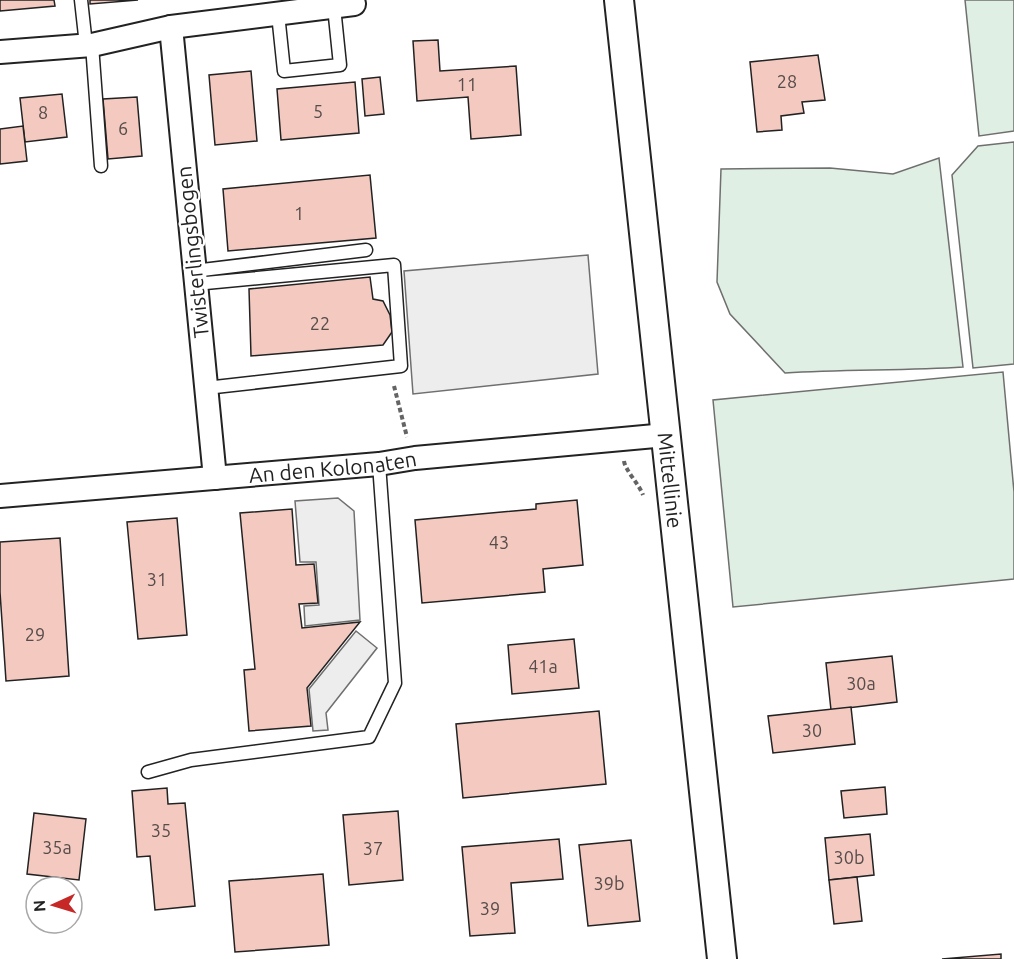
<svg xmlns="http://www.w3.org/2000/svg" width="1014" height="959" font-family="Ubuntu,sans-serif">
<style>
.green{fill:#e0efe3;stroke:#6f6f6f;stroke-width:1.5}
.parking{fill:#ededed;stroke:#6f6f6f;stroke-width:1.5}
.building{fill:#f3c9c0;stroke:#222;stroke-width:1.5}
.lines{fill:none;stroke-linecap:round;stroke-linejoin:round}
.service-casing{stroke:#222;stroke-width:15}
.minor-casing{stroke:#222;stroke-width:26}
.tertiary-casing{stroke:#222;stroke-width:32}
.path{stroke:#646464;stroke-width:4;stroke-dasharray:4.5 3;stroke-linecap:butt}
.service{stroke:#fff;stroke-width:12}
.minor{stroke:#fff;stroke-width:22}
.tertiary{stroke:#fff;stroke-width:28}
.labels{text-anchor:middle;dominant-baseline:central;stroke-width:4.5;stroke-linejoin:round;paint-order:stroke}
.number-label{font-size:18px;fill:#564c4a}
.street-label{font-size:21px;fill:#222;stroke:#fff}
</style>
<rect width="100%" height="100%" fill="#fff"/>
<g class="green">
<polygon points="965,0 1014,0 1014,131 979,136"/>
<polygon points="1014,142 1014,364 973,368 952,175 978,146"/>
<path d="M939 158 963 367C904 371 845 369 785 373L730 314 717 282 721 169 830 168 893 174Z"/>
<polygon points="1003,372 1014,492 1014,579 733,607 713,400"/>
</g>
<g class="parking">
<polygon points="588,255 598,374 413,394 404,271"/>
<polygon points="338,498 354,511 360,620 305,626 304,606 319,605 316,562 300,562 295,501"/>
<polygon points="356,631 377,648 326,713 328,730 313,731 309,689"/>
</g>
<g class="building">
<polygon points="0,0 54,0 55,6 0,11"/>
<polygon points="90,0 138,0 90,4"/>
<polygon points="438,40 440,71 516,66 521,135 471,139 468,97 417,101 413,41"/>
<polygon points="818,55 825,100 802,102 804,113 781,116 782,130 757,132 750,62"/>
<polygon points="251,71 257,141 215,145 209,75"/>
<polygon points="380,77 384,114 365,116 362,79"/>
<polygon points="355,82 359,133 281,140 277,89"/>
<polygon points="62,94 67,137 25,142 20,98"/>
<polygon points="137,97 142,156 108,159 103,99"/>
<polygon points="23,126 27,161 0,164 0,129"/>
<polygon points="370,175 376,238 228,251 223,189"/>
<polygon points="370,277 373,299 383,301 390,315 392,332 383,345 251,356 249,289"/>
<polygon points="577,500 583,565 543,569 545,592 422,603 415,520 536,509 536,504"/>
<polygon points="292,509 296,565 314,564 318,603 299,604 302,628 360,622 307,688 311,726 249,731 244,670 255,669 240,513"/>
<polygon points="177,518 187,635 138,639 127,522"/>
<polygon points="60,538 69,676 6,681 0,592 0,542"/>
<polygon points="574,639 579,688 512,694 508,645"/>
<polygon points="892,656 897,702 831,710 826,663"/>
<polygon points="851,707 855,744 773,753 768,716"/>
<polygon points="599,711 606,784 463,798 456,724"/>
<polygon points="885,787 887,814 844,818 841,791"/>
<polygon points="167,788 168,804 185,803 195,906 155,910 150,856 137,857 132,791"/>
<polygon points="398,811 403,880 349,885 343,815"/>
<polygon points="34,813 86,819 79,880 27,874"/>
<polygon points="870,834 874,875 829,880 825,838"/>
<polygon points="559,839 563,879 511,883 515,933 470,936 462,847"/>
<polygon points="631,840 640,921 588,926 579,845"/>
<polygon points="323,874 329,945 235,952 229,881"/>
<polygon points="857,877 862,921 834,924 829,880"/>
<polygon points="1001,954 1001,959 942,959"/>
</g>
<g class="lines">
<defs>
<g id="service">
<polyline points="81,0 86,45"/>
<polyline points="278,14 284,71 340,65 334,7"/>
<polyline points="92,45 101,166"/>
<polyline points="194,271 366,250"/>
<polyline points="195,284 394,265 401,366 206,388"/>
<polyline points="148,772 191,760 369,737 395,683 379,464"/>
</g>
<g id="minor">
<polyline points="0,52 92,45 171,27"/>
<polyline points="215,478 171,27 354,4"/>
<path id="s1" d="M0 496 379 464 415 458 666 435"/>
</g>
<g id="tertiary">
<path id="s2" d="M619 0 722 959"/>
</g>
</defs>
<use href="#service" class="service-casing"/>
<use href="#minor" class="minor-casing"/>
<use href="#tertiary" class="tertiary-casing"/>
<g class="path">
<polyline points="394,386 407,437"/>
<path d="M624 461C625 470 639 484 643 495"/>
</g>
<use href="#service" class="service"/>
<use href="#minor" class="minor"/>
<use href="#tertiary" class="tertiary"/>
</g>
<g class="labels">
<g class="number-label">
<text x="787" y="81">28</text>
<text x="467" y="84">11</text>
<text x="318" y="111">5</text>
<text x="43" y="112">8</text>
<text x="123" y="128">6</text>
<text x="299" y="213">1</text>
<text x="320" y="323">22</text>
<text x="499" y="542">43</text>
<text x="157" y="579">31</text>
<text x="35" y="634">29</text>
<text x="543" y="666">41a</text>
<text x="861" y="683">30a</text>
<text x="812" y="730">30</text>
<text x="161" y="830">35</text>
<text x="57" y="847">35a</text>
<text x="373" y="848">37</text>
<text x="849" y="857">30b</text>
<text x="609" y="883">39b</text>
<text x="490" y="908">39</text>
</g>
<g class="street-label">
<text transform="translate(192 252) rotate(-96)">Twisterlingsbogen</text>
<text stroke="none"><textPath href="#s1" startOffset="334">An den Kolonaten</textPath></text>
<text stroke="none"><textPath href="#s2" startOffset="483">Mittellinie</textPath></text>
</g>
</g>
<g transform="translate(54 905) rotate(266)"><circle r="28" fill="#ffffff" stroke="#a7a7a7" stroke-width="1.5"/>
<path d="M0-4.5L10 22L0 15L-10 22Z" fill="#c62828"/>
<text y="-9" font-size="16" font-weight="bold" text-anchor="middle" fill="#222222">N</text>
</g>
</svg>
